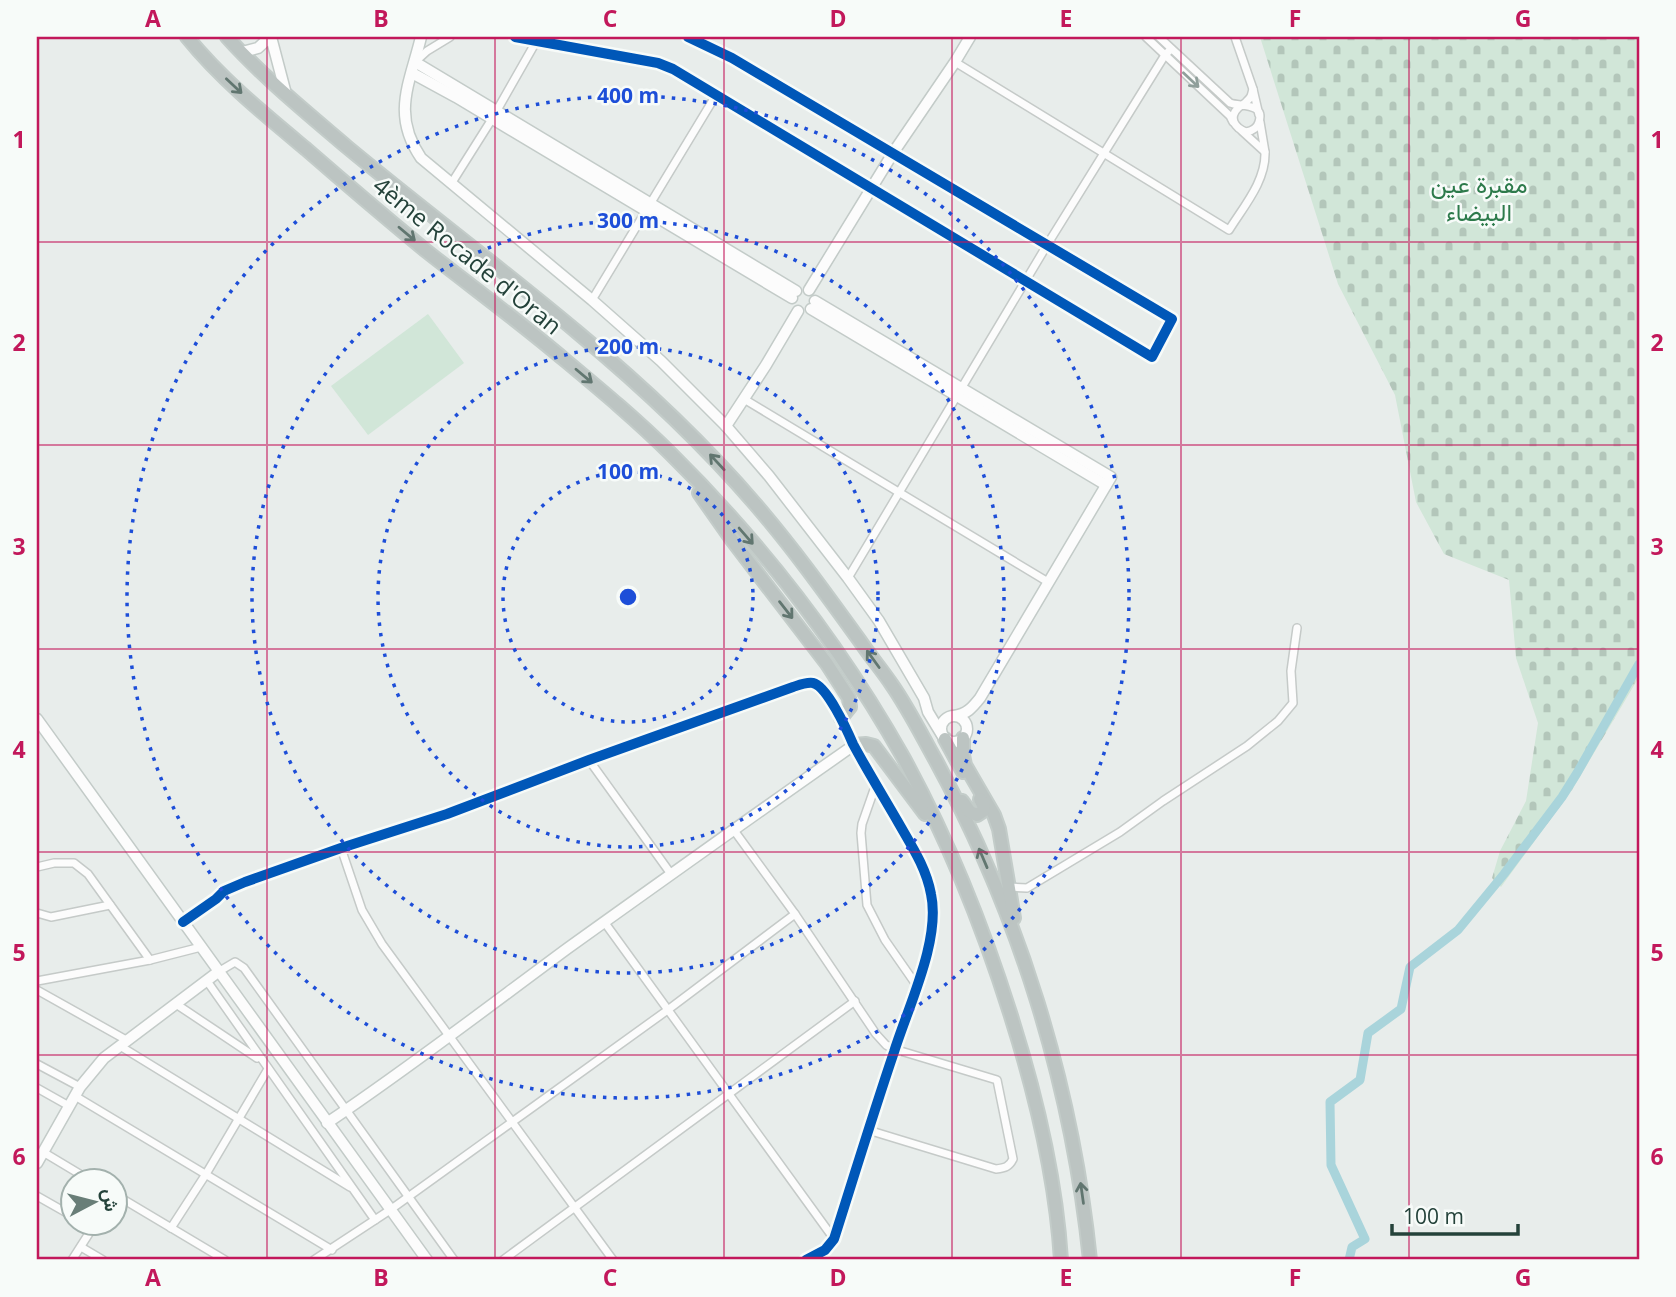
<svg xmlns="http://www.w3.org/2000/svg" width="1676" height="1297" font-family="'Open Sans',Vazirmatn,sans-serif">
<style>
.cemetery{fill:url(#cemetery-stones)}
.garden{fill:#d1e6d8}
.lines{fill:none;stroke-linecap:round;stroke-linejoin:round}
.canal{stroke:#a9d4db;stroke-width:9}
.street-casing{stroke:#c5cac8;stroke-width:10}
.secondary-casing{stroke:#c3cbc8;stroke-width:13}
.highway-casing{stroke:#c3ccc9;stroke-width:16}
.street{stroke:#fcfcfc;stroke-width:7}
.secondary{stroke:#fcfcfc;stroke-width:10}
.highway{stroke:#bcc4c2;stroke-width:12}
.cycleway-casing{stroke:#f7fbf9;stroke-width:15}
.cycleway{stroke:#0057b8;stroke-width:10}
.oneway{stroke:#909f9b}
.oneway2{stroke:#617670}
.grid{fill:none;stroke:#c2185b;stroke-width:2;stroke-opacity:0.55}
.ring{fill:none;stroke:#1d4ed8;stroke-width:3.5;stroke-dasharray:3.5 7}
.labels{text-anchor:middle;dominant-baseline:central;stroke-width:5;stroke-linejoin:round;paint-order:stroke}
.park-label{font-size:24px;fill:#2d7a4b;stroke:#f7fbf9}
.street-label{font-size:24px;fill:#24423a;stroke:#f7fbf9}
.centre{fill:#1d4ed8;stroke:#f7fbf9;stroke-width:3.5}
.ring-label{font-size:21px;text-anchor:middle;font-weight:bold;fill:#1d4ed8;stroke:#f7fbf9;stroke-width:5;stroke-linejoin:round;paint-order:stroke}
.neatline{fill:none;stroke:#c2185b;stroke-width:2.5}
.grid-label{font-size:23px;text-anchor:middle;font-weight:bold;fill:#c2185b}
</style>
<defs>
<pattern id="cemetery-stones" width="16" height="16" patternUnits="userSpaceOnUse" patternTransform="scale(1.75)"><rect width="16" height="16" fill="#d1e6d8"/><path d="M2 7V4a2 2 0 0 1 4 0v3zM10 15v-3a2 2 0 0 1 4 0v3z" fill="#b3c6ba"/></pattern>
</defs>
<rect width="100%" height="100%" fill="#e8edeb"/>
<polygon class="cemetery" points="1260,37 1639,37 1639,677 1572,790 1501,887 1492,878 1500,851 1526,801 1538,723 1516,658 1509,580 1444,554 1416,502 1395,395 1338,284"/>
<polygon class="garden" points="428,314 464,363 368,435 331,386"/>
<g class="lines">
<polyline class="canal" points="1349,1260 1352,1247 1365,1239 1331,1165 1330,1102 1360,1080 1368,1033 1401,1009 1410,967 1458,930 1504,874 1562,797 1577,773 1639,664"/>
<defs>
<g id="street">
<polyline points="515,37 658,63 673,69 1152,357 1172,319 732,58 688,37"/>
<polyline points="1146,37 1230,116 1233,122"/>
<path d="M1159 37 1230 103C1240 107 1265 102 1259 122 1257 129 1252 131 1246 132 1235 128 1228 118 1238 108 1241 105 1245 104 1247 101 1252 96 1251 96 1253 89L1259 115"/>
<polyline points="1235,37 1253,89"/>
<polyline points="415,62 427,51 450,37"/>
<path d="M955 62 1229 230C1244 206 1266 181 1265 152"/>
<polyline points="1242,131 1265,152 1260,122"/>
<polyline points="451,184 492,119 537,40"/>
<polyline points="592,300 716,95"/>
<polyline points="744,399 1048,582"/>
<polyline points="848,578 1047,245 1165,55 1171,49"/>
<polyline points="589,760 671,874"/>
<polyline points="876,784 862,824 861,833 867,905 885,940 917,986"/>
<polyline points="341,848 362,910 382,944 613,1260"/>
<polyline points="37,867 54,863 74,863 88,874 150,960"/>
<polyline points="1008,887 1027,888 1120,832 1163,801 1247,746 1278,721 1293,703 1291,671 1297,628"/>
<polyline points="37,913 51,917 110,905"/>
<path d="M795 914 876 1034 886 1045 894 1049 997 1080 1013 1159C1009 1167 1005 1168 996 1169L868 1130"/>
<polyline points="605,923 834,1239"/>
<polyline points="218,972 235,962 244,968 454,1260"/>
<polyline points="37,981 150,960 201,947"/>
<polyline points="207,981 375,1220"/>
<polyline points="37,990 128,1041"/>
<polyline points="176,1004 257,1058"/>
<polyline points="120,1046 350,1187"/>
<polyline points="37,1064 80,1087"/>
<polyline points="37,1088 69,1106"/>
<polyline points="75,1096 332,1250"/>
<polyline points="43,1152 93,1182"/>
<polyline points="116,1195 225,1260"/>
<polyline points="37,1196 74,1217"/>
<polyline points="171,1228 206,1174 268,1069"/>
<polyline points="81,1247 103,1260"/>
<polyline points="72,1260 95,1224"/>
<polyline points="314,1260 390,1210 669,1009 795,914 733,829"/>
<polyline points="503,1260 855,1001"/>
</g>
<g id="secondary">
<polyline points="271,37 286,94"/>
<path d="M421 37C410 83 391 114 421 158L592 300 661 361 726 426 769 476 848 578 879 621 924 698 928 712 942 735"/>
<polyline points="242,52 258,48 270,37"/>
<polyline points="415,62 796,291"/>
<polyline points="412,73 456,97 792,298"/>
<polyline points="809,290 893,153 955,62 970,37"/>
<path d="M815 301 1111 477 980 698C972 708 967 714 954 716"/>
<polyline points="811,309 1106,485"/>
<polyline points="726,426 766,365 798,311"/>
<circle cx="954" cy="729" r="13"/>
<polyline points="37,719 427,1260"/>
<path d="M183 922 216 899 224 891 245 882 341 848 447 814 589 760 793 687C799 685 806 682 813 683 827 686 847 730 853 744 867 770 883 796 898 822 911 845 926 867 931 894 941 940 908 1007 894 1052 873 1114 854 1176 834 1239L825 1250 806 1260"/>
<path d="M327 1123C409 1068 488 1007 568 948 663 880 758 812 854 745"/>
<polyline points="37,1163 80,1087 104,1058 218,972"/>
</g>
<g id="highway">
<path d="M187 37C221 79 264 114 306 149 345 183 385 217 425 250 472 287 520 322 566 361 602 391 638 421 671 454 761 543 841 647 903 757 948 839 983 927 1011 1016 1036 1095 1056 1178 1061 1260"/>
<path d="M227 37C263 77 306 112 347 147 423 210 502 269 577 332 641 385 702 442 756 505 793 548 826 594 860 641 870 656 882 670 892 685 908 708 921 734 935 759 1019 913 1072 1085 1090 1260"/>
<polyline points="699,493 732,540 827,664 849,698 850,707 841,718"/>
<polyline points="963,738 963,755 965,765 994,815 999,829 1014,918"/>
<polyline points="945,739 963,772"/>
<polyline points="854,745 866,744 874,746 925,814"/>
<polyline points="962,801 970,812 977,815 983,811 984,807 980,799"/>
</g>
</defs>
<use href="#street" class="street-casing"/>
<use href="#secondary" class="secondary-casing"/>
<use href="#highway" class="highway-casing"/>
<use href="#street" class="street"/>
<use href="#secondary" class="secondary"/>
<use href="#highway" class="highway"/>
<defs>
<g id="cycleway">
<polyline points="515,37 658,63 673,69 1152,357 1172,319 732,58 688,37"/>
<path d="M183 922 216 899 224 891 245 882 341 848 447 814 589 760 793 687C799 685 806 682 813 683 827 686 847 730 853 744 867 770 883 796 898 822 911 845 926 867 931 894 941 940 908 1007 894 1052 873 1114 854 1176 834 1239L825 1250 806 1260"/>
</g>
</defs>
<use href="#cycleway" class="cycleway-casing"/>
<use href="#cycleway" class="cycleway"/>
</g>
<defs><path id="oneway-shaft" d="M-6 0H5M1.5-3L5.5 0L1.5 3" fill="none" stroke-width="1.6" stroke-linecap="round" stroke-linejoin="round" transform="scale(1.75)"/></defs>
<use class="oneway" href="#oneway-shaft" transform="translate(1191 80) rotate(43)"/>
<g class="oneway2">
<use href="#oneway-shaft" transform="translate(234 86) rotate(43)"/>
<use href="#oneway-shaft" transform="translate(407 234) rotate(40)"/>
<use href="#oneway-shaft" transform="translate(584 376) rotate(40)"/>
<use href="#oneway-shaft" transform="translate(717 462) rotate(-133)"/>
<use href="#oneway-shaft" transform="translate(746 536) rotate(49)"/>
<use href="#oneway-shaft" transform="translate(786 610) rotate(52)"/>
<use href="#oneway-shaft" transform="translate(873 659) rotate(-126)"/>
<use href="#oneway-shaft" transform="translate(983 858) rotate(-113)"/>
<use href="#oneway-shaft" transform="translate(1082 1193) rotate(-98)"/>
</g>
<path class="grid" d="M267 37V1260M495 37V1260M724 37V1260M952 37V1260M1181 37V1260M1409 37V1260M37 242H1639M37 445H1639M37 649H1639M37 852H1639M37 1055H1639"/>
<g class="ring">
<circle cx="628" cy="597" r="125"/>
<circle cx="628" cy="597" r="250"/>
<circle cx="628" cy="597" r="376"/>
<circle cx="628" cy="597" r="501"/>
</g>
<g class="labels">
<g class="park-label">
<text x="1479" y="183">مقبرة عين<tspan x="1479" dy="28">البيضاء</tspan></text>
</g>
<g class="street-label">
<text transform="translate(468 255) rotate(39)">4ème Rocade d'Oran</text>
</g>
</g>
<circle cx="628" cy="597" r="10" class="centre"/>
<g class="ring-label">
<text x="628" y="103">400 m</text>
<text x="628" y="228">300 m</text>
<text x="628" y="354">200 m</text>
<text x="628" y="479">100 m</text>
</g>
<rect width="1676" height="1297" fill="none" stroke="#f7fbf9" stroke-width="77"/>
<g transform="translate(94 1202) rotate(83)"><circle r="33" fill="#f7fbf9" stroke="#a3b1ad" stroke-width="2"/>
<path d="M0-5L12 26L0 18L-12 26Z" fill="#697e78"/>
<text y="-10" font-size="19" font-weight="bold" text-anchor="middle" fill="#24423a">ش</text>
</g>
<path d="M1392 1224v10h126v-10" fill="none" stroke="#24423a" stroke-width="3.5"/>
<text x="1403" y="1224" font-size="21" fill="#24423a" stroke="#f7fbf9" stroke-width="5" paint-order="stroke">100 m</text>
<rect x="38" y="38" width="1600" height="1220" class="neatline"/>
<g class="grid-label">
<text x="153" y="27">A</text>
<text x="381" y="27">B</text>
<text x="610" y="27">C</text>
<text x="838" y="27">D</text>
<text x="1066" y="27">E</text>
<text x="1295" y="27">F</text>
<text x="1523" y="27">G</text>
<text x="19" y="148">1</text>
<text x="1657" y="148">1</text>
<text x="19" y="351">2</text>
<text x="1657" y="351">2</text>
<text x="19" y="555">3</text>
<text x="1657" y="555">3</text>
<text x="19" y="758">4</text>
<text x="1657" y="758">4</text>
<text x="19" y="961">5</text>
<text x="1657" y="961">5</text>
<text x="19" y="1165">6</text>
<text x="1657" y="1165">6</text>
<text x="153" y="1286">A</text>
<text x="381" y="1286">B</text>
<text x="610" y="1286">C</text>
<text x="838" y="1286">D</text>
<text x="1066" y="1286">E</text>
<text x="1295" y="1286">F</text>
<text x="1523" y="1286">G</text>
</g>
</svg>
